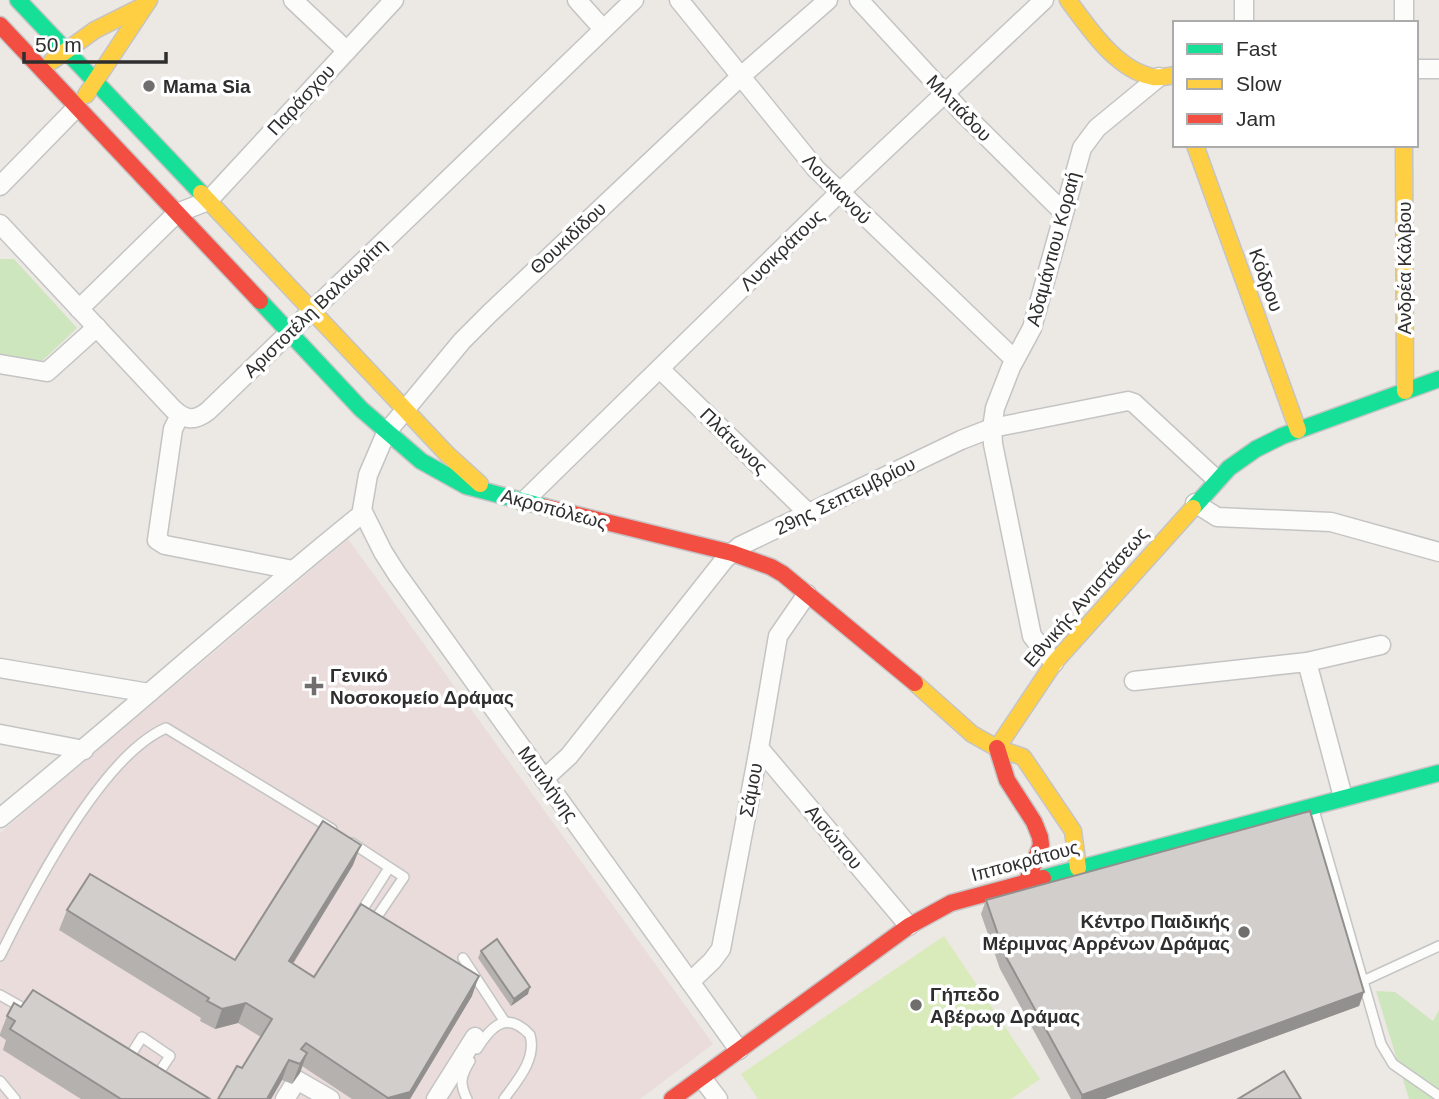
<svg xmlns="http://www.w3.org/2000/svg" width="1439" height="1099" font-family="Helvetica,sans-serif">
<style>
.medical{fill:#e9dcdb}
.green{fill:#cee6be}
.pitch{fill:#d9eabb}
.lines{fill:none;stroke-linecap:round;stroke-linejoin:round}
.lane-casing{stroke:#c5c4c5;stroke-width:12}
.street-casing{stroke:#c5c4c5;stroke-width:21}
.fast-casing{stroke:#c5c4c5;stroke-width:19}
.slow-casing{stroke:#c5c4c5;stroke-width:19}
.jam-casing{stroke:#c5c4c5;stroke-width:19}
.lane{stroke:#fcfcfb;stroke-width:9}
.street{stroke:#fcfcfb;stroke-width:18}
.fast{stroke:#16e098;stroke-width:16}
.slow{stroke:#ffcf43;stroke-width:16}
.jam{stroke:#f24e42;stroke-width:16}
.wall{fill:#b4b1af}
.shaded-wall{fill:#92908e}
.building{fill:#d1cecb;stroke:#92908e;stroke-width:2}
.poi-dot{fill:#706f6e;stroke:#fff;stroke-width:2.5}
.labels{text-anchor:middle;dominant-baseline:central;stroke-width:7;stroke-linejoin:round;paint-order:stroke}
.poi-label{font-size:19px;font-weight:bold;fill:#2e2e2e;stroke:#fff;text-anchor:start}
.street-label{font-size:19px;fill:#2e2e2e;stroke:#fff}
</style>
<rect width="100%" height="100%" fill="#ece8e4"/>
<polygon class="medical" points="348,539 713,1044 640,1099 0,1099 0,833"/>
<g class="green">
<polygon points="0,259 14,259 77,328 40,363 0,356"/>
<polygon points="1376,991 1395,992 1433,1021 1439,1010 1439,1099 1409,1099"/>
</g>
<polygon class="pitch" points="944,936 1040,1079 1011,1099 758,1099 741,1074"/>
<g class="lines">
<defs>
<g id="lane">
<polyline points="1314,810 1381,1044 1393,1064 1439,1096"/>
<polyline points="352,843 404,877 372,924"/>
<polyline points="359,915 389,868"/>
<path d="M0 956C31 893 101 756 166 728L332 829"/>
<polyline points="463,958 505,1022"/>
<polyline points="1363,981 1439,946"/>
<polyline points="0,995 23,1008"/>
<path d="M477 1049C491 1026 507 1010 530 1035 537 1059 517 1081 504 1099"/>
<polyline points="127,1061 142,1037 170,1056 156,1077"/>
<polyline points="0,1081 15,1099"/>
<path d="M467 1099C459 1083 461 1076 470 1061"/>
</g>
<g id="street">
<polyline points="293,0 347,51"/>
<polyline points="577,0 603,29"/>
<polyline points="679,0 816,169 1014,359"/>
<polyline points="859,0 961,111 1063,212"/>
<polyline points="1244,23 1244,0"/>
<polyline points="1404,23 1404,0"/>
<polyline points="1416,69 1439,69"/>
<polyline points="0,186 77,107"/>
<path d="M0 224 173 409C185 420 194 422 208 411L634 0"/>
<polyline points="79,309 177,213 208,201 394,0"/>
<polyline points="0,364 47,372 97,327"/>
<polyline points="660,369 808,513"/>
<polyline points="180,415 173,429 157,540 165,545 293,570"/>
<polyline points="523,502 839,193 1044,0"/>
<polyline points="1195,503 1217,517 1331,522 1439,552"/>
<polyline points="1307,662 1343,797"/>
<polyline points="1054,663 1032,636 993,444 992,428 995,408 1011,367 1032,328 1082,148 1097,128 1159,77"/>
<polyline points="0,668 149,693"/>
<polyline points="1134,681 1307,662 1381,645"/>
<polyline points="0,734 84,750"/>
<polyline points="759,748 909,926"/>
<polyline points="544,779 569,756 725,559 740,546 961,440 992,428 1128,401 1134,403 1217,480"/>
<path d="M0 818C123 718 240 612 363 513"/>
<polyline points="690,982 712,961 721,949 759,748 778,636 807,594"/>
<polyline points="739,1050 397,574 383,552 362,510 368,475 386,433 462,341 490,313 740,77 828,0"/>
<polyline points="702,1078 718,1099"/>
<polyline points="285,1099 297,1080 330,1099"/>
<polyline points="436,1099 475,1037"/>
</g>
<g id="fast">
<polyline points="18,0 201,193"/>
<polyline points="260,301 361,409 421,461 466,486 545,507"/>
<polyline points="1193,508 1229,468 1256,449 1282,436 1439,379"/>
<polyline points="1043,878 1439,773"/>
</g>
<g id="slow">
<path d="M1068 0C1089 28 1116 70 1153 77 1160 78 1168 76 1175 75"/>
<polyline points="52,61 95,30 143,6"/>
<polyline points="86,95 149,0"/>
<polyline points="1195,145 1298,430"/>
<polyline points="1404,145 1405,391"/>
<polyline points="201,193 447,454 480,484"/>
<polyline points="915,683 972,734 997,748 1023,757 1073,831 1078,868"/>
<polyline points="997,748 1054,663 1193,508"/>
</g>
<g id="jam">
<polyline points="0,25 260,301"/>
<polyline points="545,507 732,553 771,567 783,574 915,683"/>
<polyline points="997,748 1007,780 1034,822 1040,837 1041,845 1026,883"/>
<polyline points="672,1099 909,926 951,903 1043,878"/>
</g>
</defs>
<use href="#lane" class="lane-casing"/>
<use href="#street" class="street-casing"/>
<use href="#fast" class="fast-casing"/>
<use href="#slow" class="slow-casing"/>
<use href="#jam" class="jam-casing"/>
<use href="#lane" class="lane"/>
<use href="#street" class="street"/>
<use href="#fast" class="fast"/>
<use href="#slow" class="slow"/>
<use href="#jam" class="jam"/>
</g>
<g class="wall">
<polygon points="353,865 293,964 314,977 472,996 410,1099 352,1099 302,1066 300,1073 292,1084 282,1080 271,1099 218,1099 242,1068 261,1037 238,1023 215,1029 200,1021 201,1018 59,930 67,910 235,960"/>
<polygon points="986,900 1364,992 1359,1006 1105,1099 1071,1099 1000,969 981,914"/>
<polygon points="481,951 528,994 511,1006 478,958"/>
<polygon points="7,1016 210,1099 81,1099 3,1050 6,1040 0,1036 0,1034"/>
</g>
<g class="shaded-wall">
<polygon points="361,845 353,865 282,981 289,961"/>
<polygon points="479,976 472,996 410,1099 387,1099"/>
<polygon points="530,987 528,994 511,1006 514,999"/>
<polygon points="1364,992 1359,1006 1105,1099 1081,1099 1082,1095"/>
<polygon points="246,1003 238,1023 215,1029 222,1009"/>
<polygon points="307,1053 300,1073 292,1084 300,1064"/>
<polygon points="289,1060 282,1080 271,1099 267,1099"/>
</g>
<g class="building">
<polygon points="1310,811 1364,992 1082,1095 1005,955 986,900"/>
<polygon points="323,821 361,845 289,961 314,977 361,904 479,976 410,1092 388,1098 306,1043 301,1049 307,1053 300,1064 289,1060 267,1099 218,1099 237,1066 242,1068 272,1019 246,1003 222,1009 207,1001 209,998 67,910 90,874 235,960"/>
<polygon points="497,939 530,987 514,999 481,951"/>
<polygon points="33,990 210,1099 121,1099 10,1029 15,1021 7,1016 14,1003 21,1007"/>
<polygon points="1284,1071 1301,1099 1238,1099"/>
</g>
<g class="poi-dot">
<circle cx="149" cy="86" r="7"/>
<path d="M310.5 675.5h7v7h7v7h-7v7h-7v-7h-7v-7h7z"/>
<circle cx="1244" cy="932" r="7"/>
<circle cx="916" cy="1005" r="7"/>
</g>
<g class="labels">
<g class="poi-label">
<text x="163" y="86">Mama Sia</text>
<text x="330" y="675">Γενικό<tspan x="330" dy="22">Νοσοκομείο Δράμας</tspan></text>
<text x="1230" y="921" text-anchor="end">Κέντρο Παιδικής<tspan x="1230" dy="22">Μέριμνας Αρρένων Δράμας</tspan></text>
<text x="930" y="994">Γήπεδο<tspan x="930" dy="22">Αβέρωφ Δράμας</tspan></text>
</g>
<g class="street-label">
<text transform="translate(301 100) rotate(-47)">Παράσχου</text>
<text transform="translate(959 108) rotate(46)">Μιλτιάδου</text>
<text transform="translate(837 189) rotate(46)">Λουκιανού</text>
<text transform="translate(568 238) rotate(-43)">Θουκιδίδου</text>
<text transform="translate(1053 249) rotate(-75)">Αδαμάντιου Κοραή</text>
<text transform="translate(782 250) rotate(-44)">Λυσικράτους</text>
<text transform="translate(1404 268) rotate(-90)">Ανδρέα Κάλβου</text>
<text transform="translate(1266 280) rotate(70)">Κόδρου</text>
<text transform="translate(315 308) rotate(-44)">Αριστοτέλη Βαλαωρίτη</text>
<text transform="translate(734 441) rotate(44)">Πλάτωνος</text>
<text transform="translate(845 496) rotate(-26)">29ης Σεπτεμβρίου</text>
<text transform="translate(554 509) rotate(15)">Ακροπόλεως</text>
<text transform="translate(1086 597) rotate(-49)">Εθνικής Αντιστάσεως</text>
<text transform="translate(548 784) rotate(54)">Μυτιλήνης</text>
<text transform="translate(751 790) rotate(-79)">Σάμου</text>
<text transform="translate(834 837) rotate(50)">Αισώπου</text>
<text transform="translate(1025 861) rotate(-15)">Ιπποκράτους</text>
</g>
</g>
<rect x="1173" y="21" width="245" height="126" fill="#ffffff" stroke="#ababab" stroke-width="2"/>
<rect x="1187" y="44" width="35" height="10" fill="#16e098" stroke="#ababab" stroke-width="2"/>
<text x="1236" y="56" font-size="21" fill="#2e2e2e">Fast</text>
<rect x="1187" y="79" width="35" height="10" fill="#ffcf43" stroke="#ababab" stroke-width="2"/>
<text x="1236" y="91" font-size="21" fill="#2e2e2e">Slow</text>
<rect x="1187" y="114" width="35" height="10" fill="#f24e42" stroke="#ababab" stroke-width="2"/>
<text x="1236" y="126" font-size="21" fill="#2e2e2e">Jam</text>
<path d="M24 52v10h142v-10" fill="none" stroke="#2e2e2e" stroke-width="3.5"/>
<text x="35" y="52" font-size="21" fill="#2e2e2e" stroke="#ffffff" stroke-width="5" paint-order="stroke">50 m</text>
</svg>
